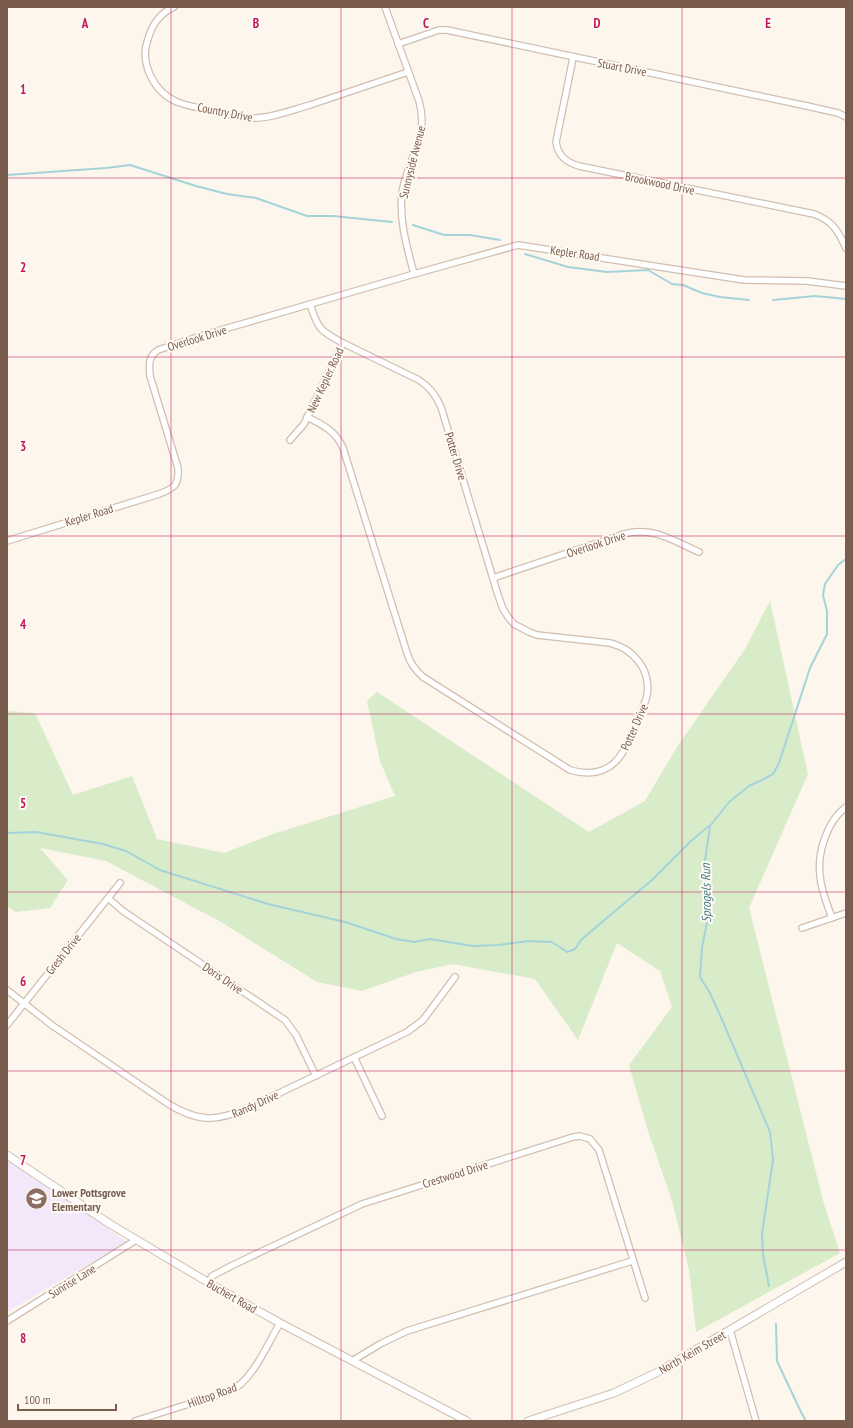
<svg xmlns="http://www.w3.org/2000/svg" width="853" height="1428" font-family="'PT Sans Narrow',sans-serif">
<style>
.education{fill:#f3e8fa}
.green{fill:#d8ecc9}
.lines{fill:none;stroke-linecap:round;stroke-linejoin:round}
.stream{stroke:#a5d3da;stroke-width:2}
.minor-casing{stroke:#d1beb0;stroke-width:8}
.tertiary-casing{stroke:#d1beb0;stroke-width:9}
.minor{stroke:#fff;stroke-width:5.5}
.tertiary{stroke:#fff;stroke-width:7}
.grid{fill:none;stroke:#c2185b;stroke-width:1;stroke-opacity:0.55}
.labels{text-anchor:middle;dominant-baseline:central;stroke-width:4;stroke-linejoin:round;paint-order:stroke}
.street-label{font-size:12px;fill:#7a5c4d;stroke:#fffaf3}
.education-label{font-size:12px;font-weight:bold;fill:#785e54;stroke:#fffaf3;text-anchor:start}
.water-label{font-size:13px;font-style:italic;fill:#437c86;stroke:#fffaf3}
.grid-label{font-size:13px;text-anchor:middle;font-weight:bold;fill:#c2185b;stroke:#fffaf3;stroke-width:4;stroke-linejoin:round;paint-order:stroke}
</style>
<rect width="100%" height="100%" fill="#fdf6ec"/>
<polygon class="education" points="7,1157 127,1242 7,1312"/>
<polygon class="green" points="770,601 808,774 749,908 824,1204 840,1253 696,1332 689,1270 672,1201 647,1128 629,1065 672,1007 660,971 617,943 578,1040 535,979 453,964 416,972 362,991 317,982 221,922 106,861 40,848 68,880 50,908 16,912 7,906 7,711 35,713 73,795 132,776 157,839 224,853 273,834 395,796 380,761 367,701 377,692 589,832 645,801 677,747 745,649"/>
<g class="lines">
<g class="stream">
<polyline points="7,175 106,168 130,165 196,186 227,194 256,198 307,216 333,216 392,222"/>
<polyline points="413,225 444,235 470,235 500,240"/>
<polyline points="525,254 568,267 607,272 648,270 672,284 683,285 702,293 720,297 749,300"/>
<polyline points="773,300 815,296 846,299"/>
<polyline points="7,833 36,832 103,844 126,851 160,870 268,904 345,922 396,939 414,942 430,939 473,946 498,945 529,941 552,942 567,952 575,949 582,939 652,880 691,841 709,826"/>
<polyline points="769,1286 763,1254 762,1234 773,1160 770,1132 723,1022 710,993 700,977 702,947 708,918 704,868 710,826 729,802 749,786 762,780 773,774 779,763 810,668 827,634 827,611 823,595 825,584 838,565 846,559"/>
<polyline points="776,1324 777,1361 801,1412 806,1421"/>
</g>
<defs>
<g id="minor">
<path d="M174 7C160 13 152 25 148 39 139 63 154 92 177 102 188 106 201 108 212 111 226 114 240 118 254 118 273 118 292 110 310 105 343 94 375 83 408 72"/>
<path d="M385 7 419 101C430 139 407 158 402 193 399 221 407 247 414 274"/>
<polyline points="398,44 439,30 447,30 807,106 838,113 846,117"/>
<path d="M573 58 556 142C558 156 566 162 579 166L814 214C833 221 838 231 846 248"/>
<path d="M307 417C323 425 336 431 343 448L407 653C410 663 415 670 423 677L570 770C612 782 625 754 637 721 641 713 645 704 647 695 651 670 634 649 610 643L537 635 529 632 514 624 508 617 503 609 498 595 441 407C436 395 430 387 419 380L343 343"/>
<path d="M290 440 304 424 343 343C320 331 318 329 310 304"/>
<path d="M7 541 159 494C175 488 179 485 178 468L150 376C149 365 148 357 158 350L207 334 414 274 518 245 744 280 807 281 846 286"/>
<path d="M493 578 624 534C652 526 674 541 699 552"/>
<polyline points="108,898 123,911 285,1020 296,1035 316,1076"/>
<path d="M832 918C827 904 821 890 820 876 817 853 827 821 846 807"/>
<polyline points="802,928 846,913"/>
<path d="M7 990 53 1026 170 1105C201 1123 217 1121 248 1108L407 1032 423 1020 455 977"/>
<polyline points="7,1025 120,883"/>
<polyline points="354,1057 382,1116"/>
<polyline points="208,1283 212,1276 233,1265 362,1204 573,1137 580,1136 590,1139 599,1150 645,1298"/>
<polyline points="7,1321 136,1240"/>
<polyline points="730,1330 756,1421"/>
<polyline points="352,1361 380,1344 407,1331 632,1261"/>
<path d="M135 1421 230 1391C252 1382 268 1343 280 1323"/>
</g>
<g id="tertiary">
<polyline points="7,1155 110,1224 221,1290 280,1323 467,1421"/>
<polyline points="528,1421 614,1393 658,1372 846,1262"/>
</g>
</defs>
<use href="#minor" class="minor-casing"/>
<use href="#tertiary" class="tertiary-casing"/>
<use href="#minor" class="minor"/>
<use href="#tertiary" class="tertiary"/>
</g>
<path class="grid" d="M171 7V1421M341 7V1421M512 7V1421M682 7V1421M7 178H846M7 357H846M7 536H846M7 714H846M7 892H846M7 1071H846M7 1250H846"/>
<defs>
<symbol id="school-disc" viewBox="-11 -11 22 22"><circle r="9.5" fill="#8d6e63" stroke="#fffaf3"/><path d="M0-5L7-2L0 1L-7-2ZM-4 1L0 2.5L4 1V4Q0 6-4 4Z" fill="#fff"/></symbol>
</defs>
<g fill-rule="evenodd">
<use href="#school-disc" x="24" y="1186" width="25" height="25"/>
</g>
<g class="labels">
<g class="street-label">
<text transform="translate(622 67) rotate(11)">Stuart Drive</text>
<text transform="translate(225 112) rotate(11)">Country Drive</text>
<text transform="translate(412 162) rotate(-76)">Sunnyside Avenue</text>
<text transform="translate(660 183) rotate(12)">Brookwood Drive</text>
<text transform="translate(575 253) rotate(8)">Kepler Road</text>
<text transform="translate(197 338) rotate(-17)">Overlook Drive</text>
<text transform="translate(325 380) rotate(-65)">New Kepler Road</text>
<text transform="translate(456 456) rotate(73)">Potter Drive</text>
<text transform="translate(89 515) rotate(-17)">Kepler Road</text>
<text transform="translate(596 544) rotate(-18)">Overlook Drive</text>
<text transform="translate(634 727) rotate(-66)">Potter Drive</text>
<text transform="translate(63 954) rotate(-51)">Gresh Drive</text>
<text transform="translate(223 978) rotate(34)">Doris Drive</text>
<text transform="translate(255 1104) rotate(-24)">Randy Drive</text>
<text transform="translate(455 1174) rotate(-17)">Crestwood Drive</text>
<text transform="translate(72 1281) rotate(-32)">Sunrise Lane</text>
<text transform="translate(232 1296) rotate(30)">Buchert Road</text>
<text transform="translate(692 1352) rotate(-30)">North Keim Street</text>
<text transform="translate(212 1395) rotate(-20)">Hilltop Road</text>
</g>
<g class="education-label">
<text x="52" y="1192">Lower Pottsgrove<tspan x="52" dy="14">Elementary</tspan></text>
</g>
<g class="water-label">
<text transform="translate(706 893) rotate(-91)">Sprogels Run</text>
</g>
</g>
<g class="grid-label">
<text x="85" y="28">A</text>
<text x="256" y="28">B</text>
<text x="426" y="28">C</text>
<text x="597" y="28">D</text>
<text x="768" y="28">E</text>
<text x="23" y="94">1</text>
<text x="23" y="272">2</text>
<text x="23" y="451">3</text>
<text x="23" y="629">4</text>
<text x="23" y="808">5</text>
<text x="23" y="986">6</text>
<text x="23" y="1165">7</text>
<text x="23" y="1343">8</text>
</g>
<rect width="853" height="1428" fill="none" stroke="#7a5c4d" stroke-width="16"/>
<path d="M18 1404v6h98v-6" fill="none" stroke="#7a5c4d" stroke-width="2"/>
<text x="24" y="1404" font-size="12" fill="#7a5c4d" stroke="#fffaf3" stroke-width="3" paint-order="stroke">100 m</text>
</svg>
